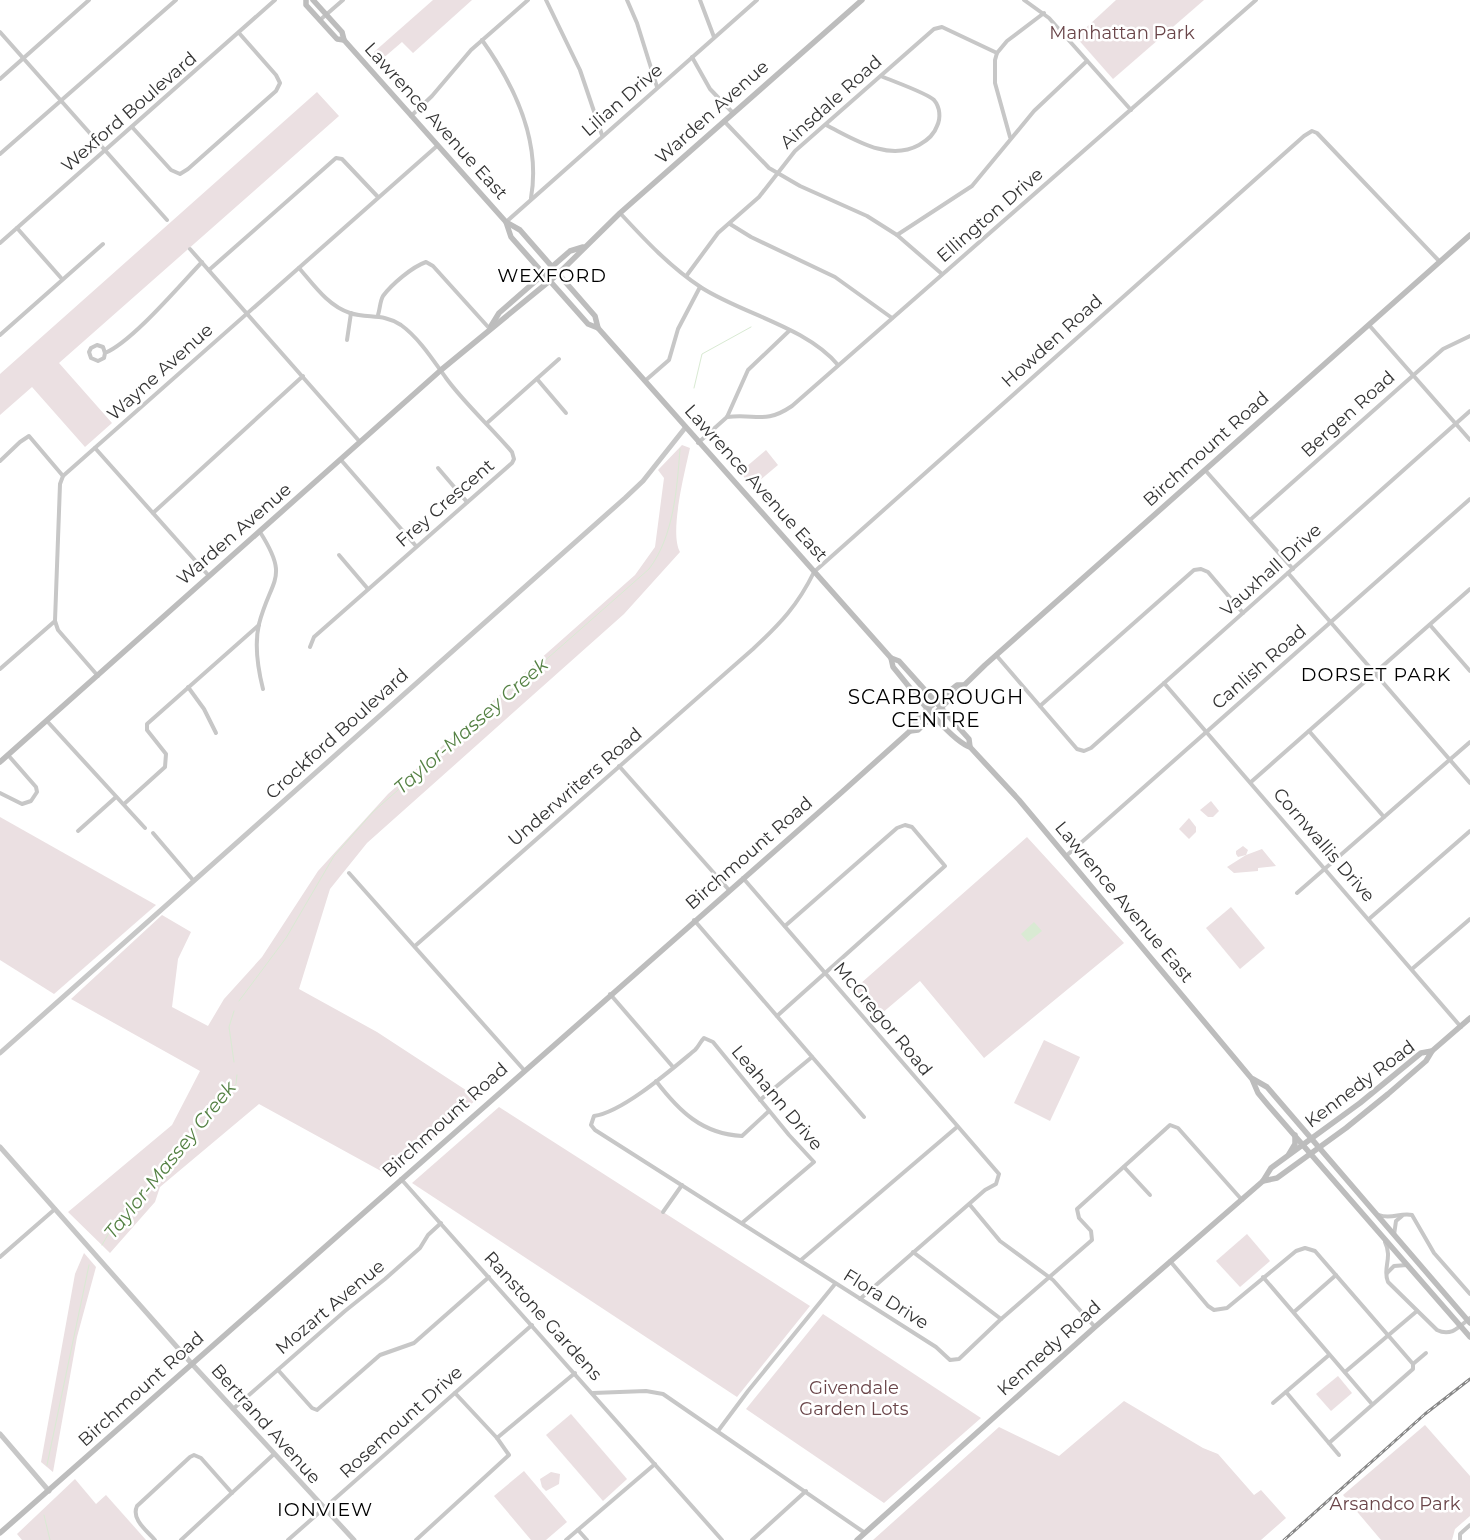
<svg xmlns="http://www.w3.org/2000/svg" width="1470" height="1540" font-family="Montserrat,sans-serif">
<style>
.green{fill:#ebe0e2}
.water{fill:#d9ead3}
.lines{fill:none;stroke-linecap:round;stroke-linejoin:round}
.stream{stroke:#d9ead3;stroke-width:1}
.minor{stroke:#c7c7c7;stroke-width:4}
.tertiary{stroke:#c7c7c7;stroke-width:5}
.secondary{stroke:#bdbdbd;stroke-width:5.5}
.rail-casing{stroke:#888;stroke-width:3}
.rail{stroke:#fff;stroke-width:1;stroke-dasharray:4;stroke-linecap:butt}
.labels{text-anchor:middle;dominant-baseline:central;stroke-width:5;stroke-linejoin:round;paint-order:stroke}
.park-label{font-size:18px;fill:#6a4549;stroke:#fff}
.street-label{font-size:18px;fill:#333;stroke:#fff}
.neighbourhood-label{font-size:19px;letter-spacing:1px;fill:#000;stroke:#fff}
.water-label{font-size:19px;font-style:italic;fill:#548143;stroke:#fff}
.quarter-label{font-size:20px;letter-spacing:1px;fill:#000;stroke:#fff}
</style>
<rect width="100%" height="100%" fill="#fff"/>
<g class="green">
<polygon points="433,0 472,0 413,53 402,42 381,60 374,52"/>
<polygon points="1116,0 1204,0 1113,79 1076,37"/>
<polygon points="317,92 339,116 59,363 112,423 85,447 32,387 0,415 0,374"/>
<path d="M682 445 690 448C685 471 669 533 680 552L624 614 367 843 330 889 299 989 377 1032 478 1098 390 1176 259 1104 160 1187 155 1202 110 1253 68 1212 172 1125 200 1071 71 999 162 915 191 932 178 959 172 1007 208 1026 224 999 262 957 318 871 388 794 635 575 655 547 664 478 658 470Z"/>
<polygon points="766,450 778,465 752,487 740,472"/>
<polygon points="1211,801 1219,811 1213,817 1208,817 1200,810"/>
<polygon points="0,817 156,905 54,994 0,960"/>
<polygon points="1189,818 1196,827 1196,832 1189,839 1179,829"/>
<polygon points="1027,837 1124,943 984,1058 920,981 875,1019 852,991"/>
<polygon points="1243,846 1248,850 1246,855 1262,849 1276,866 1258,868 1258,871 1234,873 1227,867 1246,855 1238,857 1236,854 1236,851"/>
<polygon points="1231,907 1265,948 1240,969 1206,928"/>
<polygon points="1044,1040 1080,1057 1050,1121 1014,1103"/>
<polygon points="499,1107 810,1306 737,1397 412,1183"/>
<polygon points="1247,1234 1270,1261 1240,1287 1216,1261"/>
<polygon points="84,1253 96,1267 77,1337 53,1472 41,1462 75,1274"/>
<polygon points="823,1314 981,1418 884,1503 746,1409"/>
<polygon points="1338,1376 1352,1393 1331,1411 1316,1394"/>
<polygon points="1124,1401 1203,1448 1218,1454 1254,1495 1261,1490 1286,1518 1261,1540 873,1540 999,1427 1059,1456"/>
<polygon points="571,1414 627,1479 603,1501 546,1435"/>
<polygon points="1425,1425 1470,1476 1470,1516 1455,1529 1452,1540 1381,1540 1343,1495"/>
<polygon points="524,1471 567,1522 546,1540 531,1540 494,1496"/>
<polygon points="551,1472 560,1474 559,1484 546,1491 542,1487 540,1479"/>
<polygon points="75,1479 96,1504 106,1495 146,1540 22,1540 17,1534"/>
</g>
<polygon class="water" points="1034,922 1042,931 1028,942 1021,934"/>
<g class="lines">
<g class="stream">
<polyline points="694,388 702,354 751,327"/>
<path d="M239 1001 286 938 334 856 373 812 649 569C674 536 677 488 680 449"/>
<polyline points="234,1011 229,1027 234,1062"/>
<polyline points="102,1245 110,1231 156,1180 236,1084 237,1075"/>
<polyline points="47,1465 89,1265"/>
<polyline points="44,1515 50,1540"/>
</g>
<g class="minor">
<polyline points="546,0 580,70 602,135"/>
<polyline points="627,0 637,23 657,87"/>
<polyline points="700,0 714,37"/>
<polyline points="1024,0 1049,18 1131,110"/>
<polyline points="320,20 343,0"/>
<polyline points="0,32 167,220"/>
<path d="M482 40C515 86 541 141 531 198"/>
<polyline points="692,57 710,89 733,113"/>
<polyline points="0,79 89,0"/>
<polyline points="411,116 432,96 471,50 528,0"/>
<polyline points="724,121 769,168 800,186 867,216 897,235 942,274"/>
<path d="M826 125C854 139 888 162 919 145 928 140 934 135 937 126 941 118 940 107 934 100 927 93 892 81 881 76"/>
<polyline points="132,127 171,170 180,174 188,169 276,91 280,83 276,75 239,33"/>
<polyline points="1010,137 995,83 995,60 997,53 1007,41 1044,13"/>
<polyline points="0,154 176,0"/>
<path d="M620 213C645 240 670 267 702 288 743 314 806 327 838 365"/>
<polyline points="506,222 757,0"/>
<polyline points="730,224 751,237 835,277 892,318"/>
<polyline points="17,228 62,279"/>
<polyline points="897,235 972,186 1034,111 1087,61"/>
<polyline points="0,243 275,0"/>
<polyline points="190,249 360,442"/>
<path d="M299 268C313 284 328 306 350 313 368 319 383 313 401 325 419 338 433 360 446 378 465 404 491 427 512 452L514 459 512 463 314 637 310 647"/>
<polyline points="209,270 336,158 342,159 378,197"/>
<polyline points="687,275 718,233 759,197 795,151 934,29 942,27 997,53"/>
<path d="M378 315C380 309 380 301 383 296 392 284 412 267 426 262L433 266 489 328"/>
<polyline points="1369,325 1470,440"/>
<polyline points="0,335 103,244"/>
<polyline points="347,340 351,313"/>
<path d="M105 353 103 347 97 345 91 348 89 352 91 358 98 361 104 358 105 353C132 342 180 285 202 262"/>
<polyline points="537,379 566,413"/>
<polyline points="646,380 669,360 678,329 700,287"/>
<path d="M727 417C756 413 764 425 792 406L1256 0"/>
<polyline points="487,423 559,359"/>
<polyline points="698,443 727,417 748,370 789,331"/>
<polyline points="95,448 209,576"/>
<polyline points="341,460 416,546"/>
<polyline points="0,461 20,442 29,436 63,476"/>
<polyline points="438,468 467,502"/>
<polyline points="1205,470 1293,569"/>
<polyline points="153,513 303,376"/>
<polyline points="1250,520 1443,349 1470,336"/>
<path d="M260 532C290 579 271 578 259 624 254 645 258 669 263 689"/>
<polyline points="339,555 368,589"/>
<polyline points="1288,573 1470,783"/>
<polyline points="1430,625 1470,671"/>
<polyline points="996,655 1077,749 1084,751 1091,748 1470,411"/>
<polyline points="0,669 55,621"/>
<polyline points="98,676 58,630 55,621 60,484 63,476 437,146"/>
<polyline points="1164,683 1461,1027"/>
<polyline points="188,687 204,709 216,733"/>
<polyline points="1040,706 1194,570 1201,569 1208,572 1243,613"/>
<polyline points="47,721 145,828"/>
<polyline points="1309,731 1384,817"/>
<polyline points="619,766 729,890"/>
<polyline points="1251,782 1470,589"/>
<polyline points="0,793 22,804 31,801 37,792 36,787 8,755"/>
<polyline points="124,804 165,767 166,754 147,730 147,724 259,625"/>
<polyline points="78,831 116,797"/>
<polyline points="153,833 193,880"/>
<polyline points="1066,856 1470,499"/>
<polyline points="349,873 524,1070"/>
<polyline points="743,878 999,1174 996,1184 985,1190 860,1299"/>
<polyline points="1297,893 1470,742"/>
<polyline points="1369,919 1470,831"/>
<polyline points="694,920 864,1117"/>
<path d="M415 946 753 649C780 624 798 605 814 572L1304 136 1312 131 1317 133 1440 262"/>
<polyline points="1412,969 1470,919"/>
<polyline points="610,994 673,1067"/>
<polyline points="777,1016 945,866 912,827 905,825 897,828 785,926"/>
<path d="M656 1081C679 1111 702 1134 742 1136L769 1111"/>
<polyline points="760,1100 812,1057"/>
<polyline points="1124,1167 1150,1195"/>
<polyline points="401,1179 722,1540"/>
<polyline points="970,1205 1000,1241 1053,1280 1095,1327"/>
<polyline points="663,1212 682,1185"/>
<path d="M1379 1215C1391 1220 1401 1212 1412 1215L1434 1253 1470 1294"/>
<path d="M742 1223 814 1162 789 1135 713 1042 704 1038C700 1042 699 1046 695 1050 672 1069 623 1112 594 1116L591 1125 595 1130 936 1347 950 1360 959 1359 1000 1320 1092 1240 1091 1231 1079 1218 1077 1209 1170 1125 1178 1128 1242 1200"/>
<polyline points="1394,1235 1396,1221 1402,1216"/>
<path d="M1385 1242C1393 1258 1382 1269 1388 1282L1437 1330C1451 1337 1459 1327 1470 1318"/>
<polyline points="913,1252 1001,1319"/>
<polyline points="0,1257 55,1209"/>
<polyline points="801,1260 957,1127"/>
<polyline points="1170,1261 1208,1306 1214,1310 1227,1308 1296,1251 1305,1248 1315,1251 1413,1364"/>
<polyline points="1387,1273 1394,1266 1407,1265"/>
<polyline points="1263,1277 1372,1404"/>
<polyline points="1294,1312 1336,1275"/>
<polyline points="278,1370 312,1408 317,1410 380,1355 414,1343 489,1277"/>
<polyline points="1345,1372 1417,1311"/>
<polyline points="1286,1392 1339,1455"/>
<polyline points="593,1393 646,1391 663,1394 865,1533"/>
<polyline points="1273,1403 1329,1355"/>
<polyline points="233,1409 345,1311 385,1279 420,1248 428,1235 441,1223"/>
<polyline points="718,1431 748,1391 835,1284"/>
<polyline points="497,1438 575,1373"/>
<polyline points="1329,1443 1413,1369 1413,1364 1426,1353"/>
<polyline points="578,1530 587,1540"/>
<path d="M155 1540C146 1530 131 1519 137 1506L190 1457 194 1455 201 1458 232 1493"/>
<polyline points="181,1540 274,1454"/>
<polyline points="288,1540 532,1325"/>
<polyline points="416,1540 509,1455 497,1438 455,1393"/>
<polyline points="566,1540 655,1464"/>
<polyline points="752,1540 806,1491"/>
<polyline points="1460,1540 1460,1534 1470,1525"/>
</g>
<g class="tertiary">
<polyline points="0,1053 625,498 643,481 685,428"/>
<polyline points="0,1147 192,1364 354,1540"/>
<polyline points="0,1434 49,1491"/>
</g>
<g class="secondary">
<polyline points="306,0 306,5 337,39 344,40"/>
<polyline points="313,0 342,32 344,40 506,222 520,230 595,316 598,328"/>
<polyline points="506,222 511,237 588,324 598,328 891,658 899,661 969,739 970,747"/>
<polyline points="491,326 499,313 570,251 583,247"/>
<path d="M891 658 893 667C909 686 950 741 970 747L1019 800 1252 1079 1258 1093 1268 1105 1470 1337"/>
<polyline points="910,731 918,730 985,665 1470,235"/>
<polyline points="0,762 441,370 558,274 620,213 862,0"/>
<polyline points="1253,1079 1267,1087 1470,1323"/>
<polyline points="1289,1154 1295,1144 1295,1135"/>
<polyline points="1263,1181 1277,1178 1346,1128 1388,1094 1426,1061 1432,1051 1470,1018"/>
<path d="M0 1533 842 792 910 731C916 715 944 696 957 685H963"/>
<polyline points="857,1540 1095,1327 1263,1181 1271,1168 1360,1103 1421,1053 1432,1051"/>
</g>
<defs>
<polyline id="rail" points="1284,1540 1425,1414 1470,1379"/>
</defs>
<use href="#rail" class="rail-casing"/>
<use href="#rail" class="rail"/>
</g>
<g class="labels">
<g class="park-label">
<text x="1122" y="33">Manhattan Park</text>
<text x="854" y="1388">Givendale<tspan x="854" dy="21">Garden Lots</tspan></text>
<text x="1395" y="1504">Arsandco Park</text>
</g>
<g class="street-label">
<text transform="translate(622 100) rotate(-41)">Lilian Drive</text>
<text transform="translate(831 102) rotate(-42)">Ainsdale Road</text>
<text transform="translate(129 112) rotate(-41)">Wexford Boulevard</text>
<text transform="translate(712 112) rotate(-42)">Warden Avenue</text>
<text transform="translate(436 121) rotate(48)">Lawrence Avenue East</text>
<text transform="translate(990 215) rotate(-41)">Ellington Drive</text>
<text transform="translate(1052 341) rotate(-42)">Howden Road</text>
<text transform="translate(160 372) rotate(-42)">Wayne Avenue</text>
<text transform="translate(1348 414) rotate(-42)">Bergen Road</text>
<text transform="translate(1206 449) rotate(-42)">Birchmount Road</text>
<text transform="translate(756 483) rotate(48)">Lawrence Avenue East</text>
<text transform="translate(445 503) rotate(-41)">Frey Crescent</text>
<text transform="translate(234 534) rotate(-41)">Warden Avenue</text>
<text transform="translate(1271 570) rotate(-42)">Vauxhall Drive</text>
<text transform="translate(1259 667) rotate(-41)">Canlish Road</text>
<text transform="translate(337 734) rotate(-42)">Crockford Boulevard</text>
<text transform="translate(575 787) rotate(-41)">Underwriters Road</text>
<text transform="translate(1324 845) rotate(49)">Cornwallis Drive</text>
<text transform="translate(749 853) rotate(-41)">Birchmount Road</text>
<text transform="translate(1124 902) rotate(50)">Lawrence Avenue East</text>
<text transform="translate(883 1019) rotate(50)">McGregor Road</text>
<text transform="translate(1360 1084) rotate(-37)">Kennedy Road</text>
<text transform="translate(777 1098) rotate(50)">Leahann Drive</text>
<text transform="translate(445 1120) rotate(-42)">Birchmount Road</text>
<text transform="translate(886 1299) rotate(32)">Flora Drive</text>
<text transform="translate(330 1307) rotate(-40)">Mozart Avenue</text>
<text transform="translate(543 1316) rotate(48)">Ranstone Gardens</text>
<text transform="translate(1049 1348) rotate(-42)">Kennedy Road</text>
<text transform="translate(141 1389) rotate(-42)">Birchmount Road</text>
<text transform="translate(401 1422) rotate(-42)">Rosemount Drive</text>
<text transform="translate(266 1424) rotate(48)">Bertrand Avenue</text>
</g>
<g class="neighbourhood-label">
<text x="552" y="275">WEXFORD</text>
<text x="1376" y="674">DORSET PARK</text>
<text x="325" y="1509">IONVIEW</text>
</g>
<g class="water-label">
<text transform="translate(471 726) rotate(-41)">Taylor-Massey Creek</text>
<text transform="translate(170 1160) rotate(-51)">Taylor-Massey Creek</text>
</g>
<g class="quarter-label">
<text x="936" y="697">SCARBOROUGH<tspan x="936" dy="23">CENTRE</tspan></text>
</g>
</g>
</svg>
